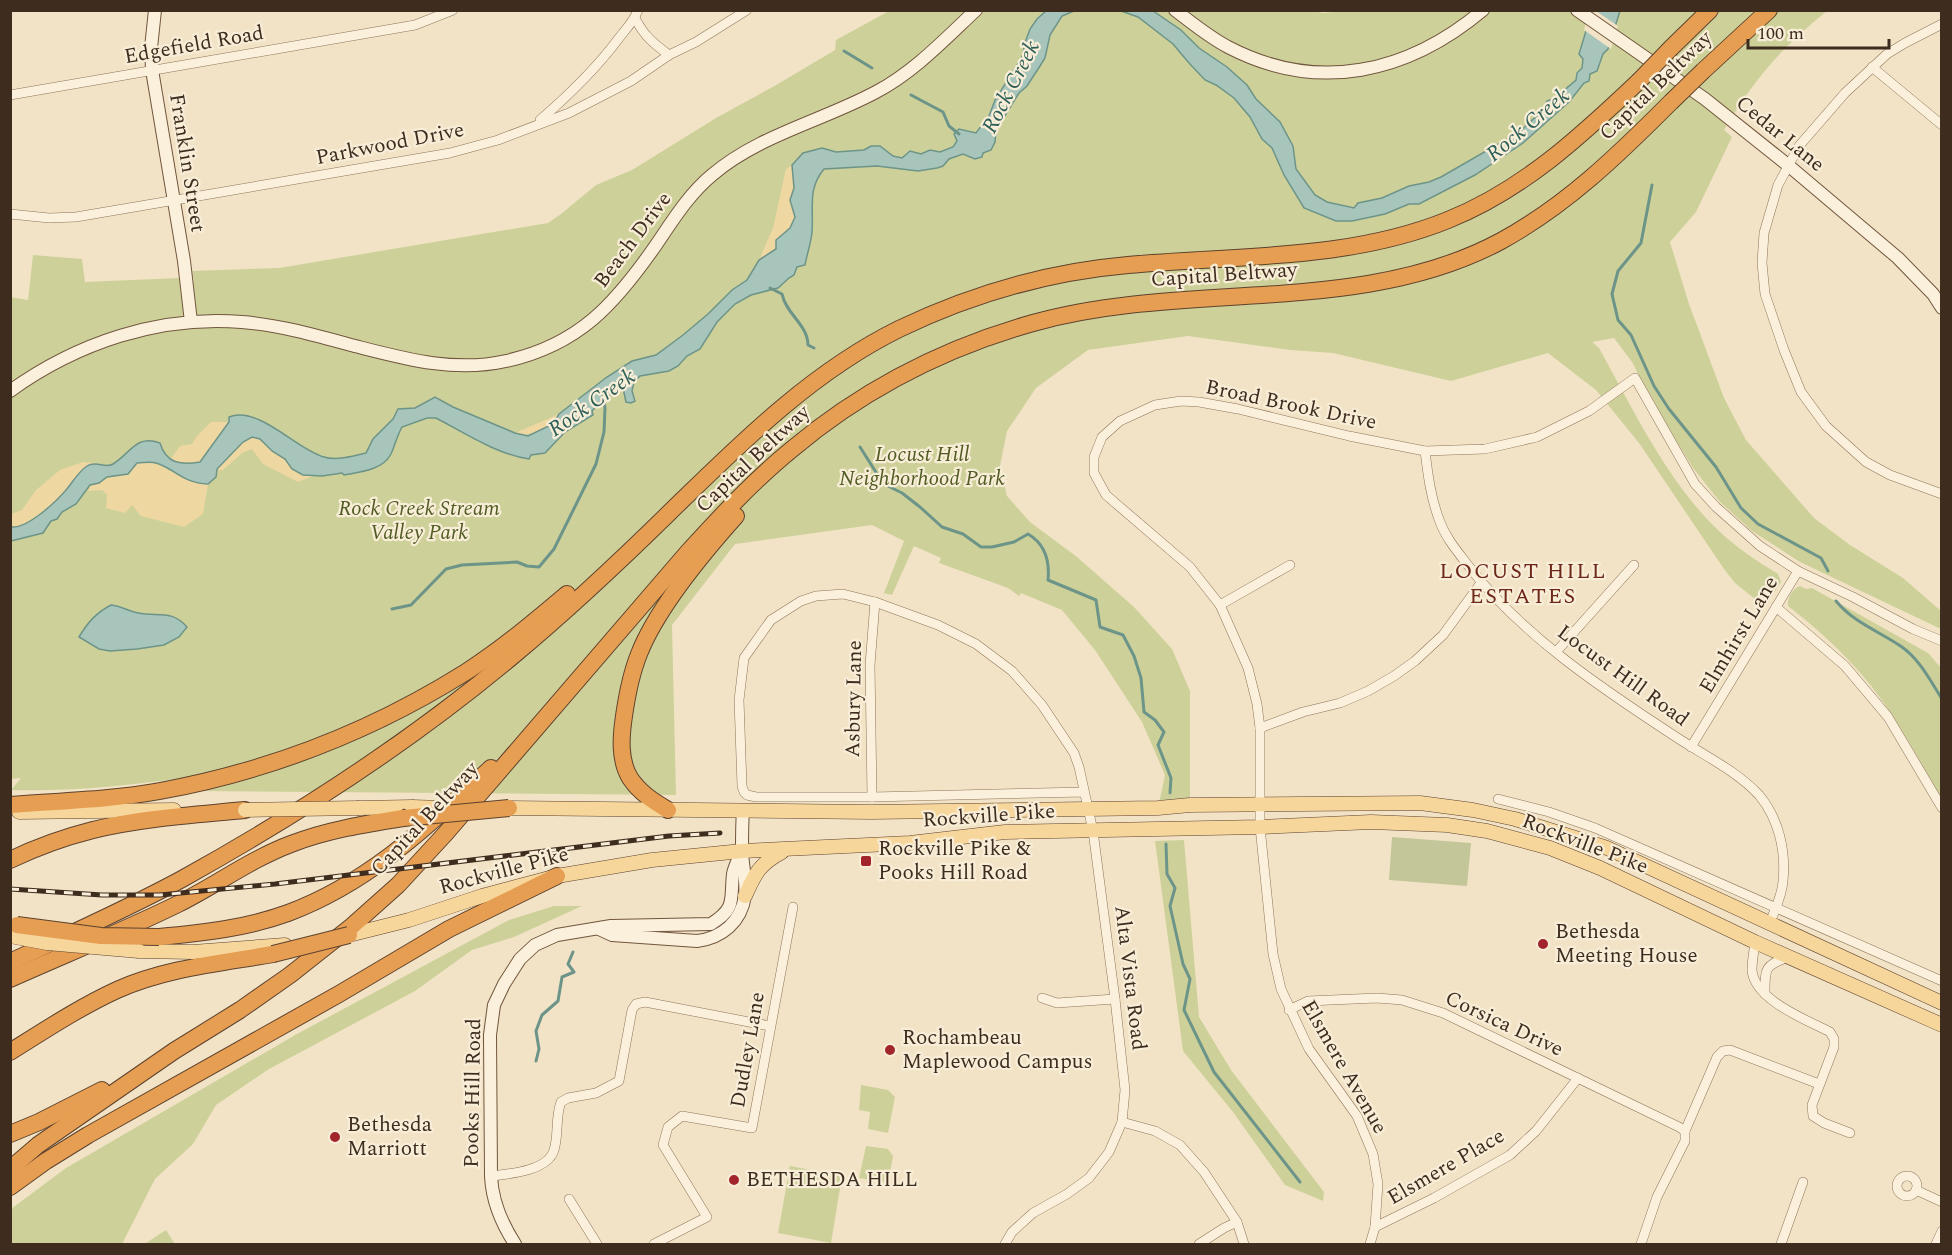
<svg xmlns="http://www.w3.org/2000/svg" width="1952" height="1255" font-family="Spectral,serif">
<style>
.green{fill:#cdd199}
.sand{fill:#efd7a2}
.cemetery{fill:#c2c698}
.water{fill:#a8c5bb;stroke:#6d9489;stroke-width:1.5}
.pier{fill:#f2e3c6}
.lines{fill:none;stroke-linecap:round;stroke-linejoin:round}
.stream{stroke:#6d9489;stroke-width:3}
.street-casing{stroke:#8f745a;stroke-width:10}
.secondary-casing{stroke:#71553d;stroke-width:14}
.primary-casing{stroke:#5d422e;stroke-width:15}
.highway-casing{stroke:#5d422e;stroke-width:18}
.street{stroke:#fbf0db;stroke-width:9}
.secondary{stroke:#fbf0db;stroke-width:12}
.primary{stroke:#f7d69c;stroke-width:14}
.highway{stroke:#e69e52;stroke-width:16}
.rail-casing{stroke:#3e2c1f;stroke-width:5}
.rail{stroke:#f8edd7;stroke-width:3;stroke-dasharray:9;stroke-linecap:butt}
.primary-bridge-casing{stroke:#5d422e;stroke-width:15;stroke-linecap:butt}
.highway-bridge-casing{stroke:#5d422e;stroke-width:18;stroke-linecap:butt}
.primary-bridge{stroke:#f7d69c;stroke-width:14}
.highway-bridge{stroke:#e69e52;stroke-width:16}
.poi-dot{fill:#a3252c;stroke:#f8edd7;stroke-width:2}
.labels{text-anchor:middle;dominant-baseline:central;stroke-width:4.5;stroke-linejoin:round;paint-order:stroke}
.street-label{font-size:21px;fill:#3e2c1f;stroke:#f8edd7}
.park-label{font-size:21px;font-style:italic;fill:#515c24;stroke:#f8edd7}
.poi-label{font-size:21px;fill:#3e2c1f;stroke:#f8edd7;text-anchor:start}
.water-label{font-size:22px;font-style:italic;fill:#2d5f59;stroke:#f8edd7}
.neighbourhood-label{font-size:22px;letter-spacing:1.5px;fill:#6e281b;stroke:#f8edd7}
</style>
<rect width="100%" height="100%" fill="#f2e3c6"/>
<g class="green">
<path d="M1311 10 1323 13 1357 10 1827 11C1780 49 1755 78 1724 130L1732 137 1696 212 1670 242 1689 304 1724 398 1746 440 1814 518 1850 545 1903 578 1941 611V629L1800 562 1752 531 1720 502 1693 468 1654 405 1632 362 1614 338 1592 342 1599 348C1633 409 1668 483 1719 531 1737 548 1757 561 1778 574L1781 582 1765 607 1735 583 1724 569 1639 443 1596 390 1548 353 1451 381 1333 353 1290 350 1188 336 1088 350 1036 388 1007 431 1000 466 1007 496 1030 522 1077 557 1134 607 1172 649 1190 691V805L1158 808 1165 775 1142 722 1095 650 1062 610 1021 593 1019 596 1008 588 939 563 941 558 914 546 892 595 884 593 904 541 872 525 735 544 672 625 676 795 196 791 192 777C132 785 72 792 11 790L21 778 11 779 10 297 28 300 33 255 82 259 85 282 179 278 180 284 194 282 192 271 279 268 548 223 561 214 596 185 632 170 716 118 778 84 835 50 836 40 889 11Z"/>
<path d="M1800 586 1806 589 1812 588 1928 653 1941 668V798C1917 756 1894 712 1862 675 1840 649 1815 627 1788 606 1787 598 1792 589 1800 586Z"/>
<polygon points="1184,840 1199,1017 1231,1070 1324,1192 1323,1201 1285,1185 1233,1112 1183,1051 1155,841"/>
<polygon points="554,906 582,906 514,937 472,950 415,991 269,1069 216,1105 193,1144 155,1179 122,1244 11,1244 11,1209 66,1168 297,1034 509,920"/>
<polygon points="861,1085 888,1090 895,1097 888,1133 868,1129 870,1112 859,1110"/>
<polygon points="866,1146 888,1149 893,1156 889,1177 885,1182 859,1178"/>
<polygon points="790,1166 842,1176 831,1243 778,1233"/>
<polygon points="166,1230 175,1244 143,1244 146,1243"/>
</g>
<g class="sand">
<polygon points="792,165 794,188 790,200 795,217 790,228 776,240 776,248 759,260 773,228 786,169"/>
<path d="M559 414C550 430 533 437 515 433Z"/>
<polygon points="211,422 230,422 200,462 190,464 170,460 180,446 192,444 197,436"/>
<path d="M252 437C262 439 264 444 272 450 276 454 281 455 285 458 298 470 292 473 313 476L298 482 263 464 252 449 242 453 223 470H217L243 442Z"/>
<path d="M83 462 97 463C80 466 74 483 62 494 52 505 26 529 11 527V514L22 510 36 490 60 470Z"/>
<path d="M154 462C172 471 187 484 208 484L203 514 184 527 141 516 132 505 125 513 106 508 107 495 102 490 88 491 90 485 99 483 107 477 128 474 137 463Z"/>
</g>
<polygon class="cemetery" points="1392,837 1471,843 1467,886 1389,880"/>
<g class="water">
<path d="M1046 11H1074L1062 16 1050 35 1045 58 1040 66 1027 86 1019 93 996 130 995 142 991 150 983 153 982 157 975 159 963 154 949 159 943 166 937 168 918 171 877 166 824 169C807 189 814 209 812 232 811 243 807 254 805 265L797 267 794 275 789 278 778 288 751 295 735 304 717 322 700 349 687 356 678 366 669 371 640 376 634 382 632 391 635 401 631 403 626 402 623 388H617V395H607L592 411 593 415 565 432 545 453 531 455 529 459C496 454 465 433 436 418H427L402 427C397 436 395 445 391 454 383 470 360 472 344 475L342 473 322 476 303 475 292 469 285 459 272 451 260 439 252 437 243 442 217 469 216 477 208 484C182 483 176 469 156 463 150 461 143 463 137 463L128 474 107 477 99 483 90 485 76 504 62 512 57 519 51 521 43 533 11 541V527C27 529 56 502 66 490 73 482 78 472 87 466 96 460 105 469 113 464 131 453 136 434 160 443 166 464 181 465 200 462L229 422V417C258 405 296 449 324 457 336 461 354 456 366 453L373 439 393 419 398 409 415 408 435 397 453 407 515 433 528 436 553 424 559 414 607 377 632 361 656 355 683 335 708 314 732 290 747 280 759 260 776 249V240L790 228 795 217 790 200 794 188 792 165 803 153 822 148 836 152 864 150 871 146H880L893 156 902 158 910 151 921 154 930 150 940 152 953 147 957 141 954 134 959 129 976 133 989 116 995 100 1022 57 1026 40 1030 29 1037 19Z"/>
<path d="M1121 11H1153L1181 30 1199 48 1227 67 1247 85 1256 99 1280 122 1293 146 1296 169 1315 195 1327 202 1354 208 1358 203 1382 198 1409 186 1429 182 1441 177 1521 131C1530 120 1543 114 1547 101L1555 98 1576 80 1577 73 1582 68 1583 59 1579 54 1592 11H1620L1608 49 1603 54 1597 71 1590 74 1589 81 1584 83 1569 102 1523 143 1475 175 1419 204H1409L1385 214 1352 221H1336L1304 208 1284 175 1272 148 1262 139 1250 117 1234 98 1216 85 1205 80 1189 63 1173 44 1138 17Z"/>
<path d="M111 605C122 606 127 611 138 613 158 617 171 609 187 627L179 637 164 645 137 649 110 651 99 649 79 637C88 622 96 613 111 605Z"/>
</g>
<polygon class="pier" points="1589,10 1596,11 1618,26 1611,49 1584,30"/>
<g class="lines">
<g class="stream">
<polyline points="844,51 872,68"/>
<polyline points="911,95 943,112 949,126 959,134"/>
<polyline points="1652,185 1641,243 1618,271 1612,294 1618,320 1631,335 1654,386 1669,409 1716,467 1741,508 1758,524 1821,558 1828,571"/>
<path d="M770 288 782 294C786 314 808 325 808 345L814 348"/>
<path d="M860 447 879 477 888 486 902 493 920 507 942 527 963 534 981 547H992L1014 542 1028 534C1045 544 1050 560 1048 580L1096 600 1100 627 1123 635 1134 656 1141 678 1144 712 1155 720 1164 732 1158 745 1171 778 1170 793"/>
<path d="M1836 601C1854 623 1879 631 1902 647 1920 660 1930 680 1942 699"/>
<polyline points="392,609 411,605 446,569 462,565 517,562 527,566 539,567 554,549 596,464 604,432 605,408 603,395"/>
<polyline points="1942,736 1942,746"/>
<polyline points="1166,844 1167,874 1175,888 1170,906 1183,964 1190,979 1184,1010 1214,1072 1300,1182"/>
<polyline points="536,1061 539,1049 536,1031 542,1015 558,1001 562,977 574,972 568,964 573,952"/>
</g>
<defs>
<g id="street">
<path d="M635 18C644 36 653 43 669 55"/>
<polyline points="1942,24 1905,43 1887,54 1845,93 1799,146 1778,185 1764,233 1762,263 1765,294 1784,350 1801,392 1826,426 1866,462 1890,475 1942,494"/>
<polyline points="1872,67 1942,125"/>
<polyline points="10,95 415,25 453,10"/>
<path d="M540 120C569 95 596 69 619 38 626 29 634 21 638 10"/>
<polyline points="10,214 49,218 76,217 450,153 498,140 569,113 631,81 669,55 696,42 747,10"/>
<path d="M1425 451C1428 476 1431 499 1440 522 1446 538 1457 551 1467 564 1519 633 1601 688 1673 735 1701 754 1736 770 1759 795 1779 819 1786 851 1783 881 1782 895 1775 911 1769 924"/>
<polyline points="1220,605 1290,565"/>
<polyline points="1776,607 1845,666 1888,717 1942,808"/>
<polyline points="1556,652 1634,565"/>
<polyline points="1260,728 1303,712 1340,703 1368,691 1394,676 1415,661 1443,635 1481,583"/>
<polyline points="1691,747 1798,571"/>
<polyline points="872,797 870,665 875,602"/>
<polyline points="1498,799 1549,812 1595,828 1942,981"/>
<path d="M1755 942C1754 951 1752 961 1752 970 1754 1000 1807 1020 1830 1032L1834 1039V1047L1812 1105 1813 1116 1824 1123 1850 1133"/>
<path d="M1765 994C1765 968 1764 966 1788 957"/>
<polyline points="1042,998 1057,1003 1115,999"/>
<polyline points="1289,1010 1308,1001 1377,998 1402,1000 1443,1013 1679,1127 1685,1131 1685,1141 1657,1197 1641,1244"/>
<polyline points="1122,1122 1155,1131 1180,1145 1204,1172 1237,1222 1244,1244"/>
<polyline points="1685,1131 1717,1057 1723,1051 1730,1050 1819,1084"/>
<path d="M491 1176C509 1174 548 1171 554 1150 559 1134 555 1118 561 1102L568 1098 596 1093 619 1081 632 1010 636 1004 645 1002 770 1026"/>
<circle cx="1907" cy="1186" r="10"/>
<polyline points="1916,1190 1942,1202"/>
<polyline points="569,1199 597,1244"/>
<polyline points="1375,1227 1434,1198 1510,1155 1536,1131 1578,1078"/>
<polyline points="654,1244 707,1217 663,1145 668,1127 682,1116 752,1128 793,907"/>
<polyline points="1005,1244 1012,1232 1033,1213 1067,1194 1089,1178 1109,1152 1122,1122 1125,1090 1115,999 1093,831 1079,767 1074,753 1042,705 1012,671 976,644 938,625 875,602 843,594 816,596 801,601 771,620 744,658 739,700 742,786 744,792 747,795 756,797 872,797 1084,792"/>
<polyline points="1199,1244 1224,1228 1237,1222"/>
<polyline points="1370,1244 1375,1227 1378,1184 1373,1154 1357,1116 1309,1049 1281,989 1273,954 1260,827 1260,728 1257,704 1248,668 1220,605 1190,567 1106,495 1094,473 1094,457 1102,437 1120,421 1155,405 1181,401 1199,402 1238,409 1349,436 1425,451 1485,449 1537,437 1589,411 1635,378 1695,484 1716,507 1760,546 1798,571 1853,597 1913,629 1942,641"/>
<polyline points="1781,1244 1803,1182"/>
<polyline points="1936,1244 1942,1231"/>
</g>
<g id="secondary">
<polyline points="155,10 151,48 152,70 184,261 191,322"/>
<path d="M1175 10C1192 23 1209 37 1228 47 1318 94 1408 73 1483 10"/>
<polyline points="1577,10 1705,99 1789,166 1898,258 1933,294 1942,308"/>
<path d="M10 391C77 343 159 315 242 322 279 325 315 335 351 345 402 358 453 373 506 361 579 345 615 304 656 245 673 220 689 194 712 175 759 135 822 121 876 92 914 72 945 39 976 10"/>
<path d="M599 929 612 935 697 941C722 938 741 922 745 896 747 881 742 865 742 849 742 837 742 824 743 811"/>
<path d="M515 1244C502 1224 492 1200 491 1176L490 1035 494 1005 504 984 520 959 535 945 557 935 611 926 711 924C737 908 730 899 733 874 734 867 739 858 742 851"/>
</g>
<g id="primary">
<polyline points="359,808 412,807"/>
<polyline points="509,808 871,812 1158,808 1190,805 1420,803 1473,810 1515,819 1607,848 1942,1003"/>
<polyline points="19,812 174,810"/>
<path d="M745 896C755 874 759 864 782 852"/>
<polyline points="349,935 409,920 482,896 557,876 652,860 742,851 910,843 1005,832 1260,827 1371,822 1447,825 1487,831 1550,848 1600,868 1755,942 1942,1025"/>
<polyline points="139,951 193,952 285,945"/>
</g>
<g id="highway">
<polyline points="1671,48 1710,10"/>
<polyline points="1703,71 1769,10"/>
<path d="M10 805C60 801 110 800 160 791 269 771 372 731 466 672 502 649 535 621 567 594"/>
<path d="M668 810C653 801 640 793 630 778 619 760 621 736 624 716 627 695 631 674 639 654 657 608 703 553 736 516"/>
<path d="M10 860C37 847 65 837 93 830 142 818 194 815 245 810"/>
<path d="M159 937C203 933 247 928 288 913 369 883 429 825 491 768"/>
<path d="M10 962C68 935 127 909 182 879 299 814 412 741 514 655 568 610 619 562 669 513 740 444 810 373 899 329 972 294 1047 272 1128 265 1234 255 1347 261 1448 220 1523 190 1581 136 1639 81"/>
<path d="M10 979C66 954 123 931 178 904 216 885 251 859 291 844 327 830 365 824 403 818"/>
<path d="M10 1052C45 1030 80 1007 117 990 166 968 221 963 273 954"/>
<polyline points="10,1134 39,1122 102,1090"/>
<path d="M10 1169 38 1145 174 1051 240 1010 290 975 352 926 398 885 446 833 687 553C720 517 753 481 791 450 862 390 944 348 1033 323 1185 280 1360 317 1501 241 1567 205 1619 154 1671 102"/>
<polyline points="10,1187 46,1161 88,1135 339,994 449,929 557,876"/>
</g>
</defs>
<use href="#street" class="street-casing"/>
<use href="#secondary" class="secondary-casing"/>
<use href="#primary" class="primary-casing"/>
<use href="#highway" class="highway-casing"/>
<use href="#street" class="street"/>
<use href="#secondary" class="secondary"/>
<use href="#primary" class="primary"/>
<use href="#highway" class="highway"/>
<defs>
<polyline id="rail" points="10,889 102,895 160,895 275,884 669,836 720,833"/>
</defs>
<use href="#rail" class="rail-casing"/>
<use href="#rail" class="rail"/>
<defs>
<g id="primary-bridge">
<polyline points="412,807 444,808"/>
<polyline points="245,810 359,808"/>
<polyline points="10,936 47,943 139,951"/>
</g>
<g id="highway-bridge">
<polyline points="1639,81 1671,48"/>
<polyline points="1671,102 1703,71"/>
<polyline points="403,818 509,808"/>
<polyline points="17,925 101,936 159,937"/>
<polyline points="273,954 349,935"/>
</g>
</defs>
<use href="#primary-bridge" class="primary-bridge-casing"/>
<use href="#highway-bridge" class="highway-bridge-casing"/>
<use href="#primary-bridge" class="primary-bridge"/>
<use href="#highway-bridge" class="highway-bridge"/>
</g>
<g class="poi-dot">
<rect x="860" y="855" width="12" height="12" rx="3"/>
<circle cx="1543" cy="944" r="6"/>
<circle cx="890" cy="1050" r="6"/>
<circle cx="335" cy="1137" r="6"/>
<circle cx="734" cy="1180" r="6"/>
</g>
<g class="labels">
<g class="street-label">
<text transform="translate(194 45) rotate(-10)">Edgefield Road</text>
<text transform="translate(1656 86) rotate(-44)">Capital Beltway</text>
<text transform="translate(1780 134) rotate(39)">Cedar Lane</text>
<text transform="translate(390 144) rotate(-11)">Parkwood Drive</text>
<text transform="translate(187 163) rotate(81)">Franklin Street</text>
<text transform="translate(633 240) rotate(-53)">Beach Drive</text>
<text transform="translate(1224 275) rotate(-4)">Capital Beltway</text>
<text transform="translate(1291 405) rotate(12)">Broad Brook Drive</text>
<text transform="translate(753 459) rotate(-43)">Capital Beltway</text>
<text transform="translate(1739 635) rotate(-59)">Elmhirst Lane</text>
<text transform="translate(1623 676) rotate(36)">Locust Hill Road</text>
<text transform="translate(854 699) rotate(-89)">Asbury Lane</text>
<text transform="translate(989 816) rotate(-4)">Rockville Pike</text>
<text transform="translate(425 819) rotate(-47)">Capital Beltway</text>
<text transform="translate(1585 844) rotate(21)">Rockville Pike</text>
<text transform="translate(504 871) rotate(-15)">Rockville Pike</text>
<text transform="translate(1130 978) rotate(83)">Alta Vista Road</text>
<text transform="translate(1504 1024) rotate(25)">Corsica Drive</text>
<text transform="translate(748 1050) rotate(-80)">Dudley Lane</text>
<text transform="translate(1344 1067) rotate(60)">Elsmere Avenue</text>
<text transform="translate(473 1093) rotate(-89)">Pooks Hill Road</text>
<text transform="translate(1446 1167) rotate(-30)">Elsmere Place</text>
</g>
<g class="park-label">
<text x="922" y="455">Locust Hill<tspan x="922" dy="24">Neighborhood Park</tspan></text>
<text x="419" y="509">Rock Creek Stream<tspan x="419" dy="24">Valley Park</tspan></text>
</g>
<g class="poi-label">
<text x="878" y="849">Rockville Pike &amp;<tspan x="878" dy="24">Pooks Hill Road</tspan></text>
<text x="1555" y="932">Bethesda<tspan x="1555" dy="24">Meeting House</tspan></text>
<text x="902" y="1038">Rochambeau<tspan x="902" dy="24">Maplewood Campus</tspan></text>
<text x="347" y="1125">Bethesda<tspan x="347" dy="24">Marriott</tspan></text>
<text x="746" y="1180">BETHESDA HILL</text>
</g>
<g class="water-label">
<text transform="translate(1011 87) rotate(-63)">Rock Creek</text>
<text transform="translate(1528 125) rotate(-40)">Rock Creek</text>
<text transform="translate(592 403) rotate(-35)">Rock Creek</text>
</g>
<g class="neighbourhood-label">
<text x="1523" y="571">LOCUST HILL<tspan x="1523" dy="25">ESTATES</tspan></text>
</g>
</g>
<rect width="1952" height="1255" fill="none" stroke="#3e2c1f" stroke-width="24"/>
<path d="M1748 39v9h141v-9" fill="none" stroke="#3e2c1f" stroke-width="3"/>
<text x="1757" y="39" font-size="18" fill="#3e2c1f" stroke="#f8edd7" stroke-width="4.5" paint-order="stroke">100 m</text>
</svg>
